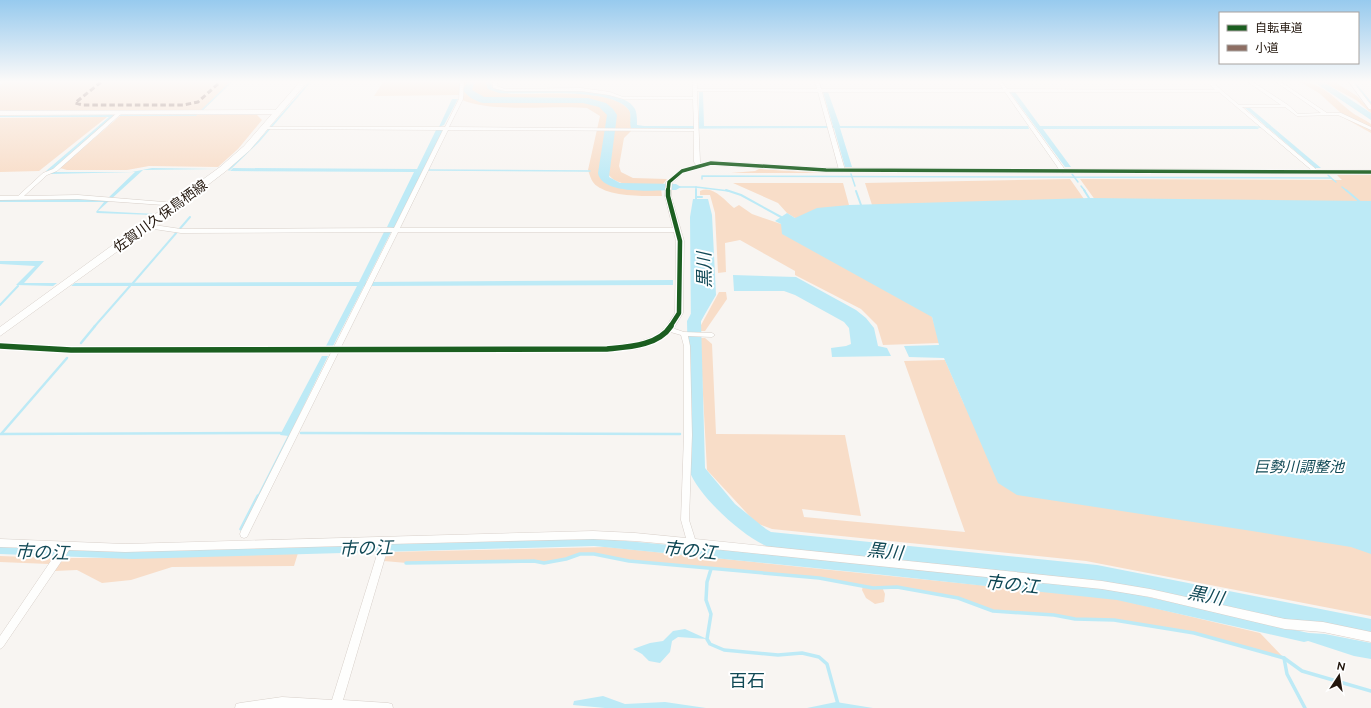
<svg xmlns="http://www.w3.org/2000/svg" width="1371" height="708" font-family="Raleway,'Noto Sans JP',sans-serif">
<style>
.green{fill:#f8ddc8}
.water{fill:#bdeaf6}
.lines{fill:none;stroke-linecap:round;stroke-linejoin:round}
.stream-far3{stroke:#bdeaf6;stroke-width:1.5}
.stream-far2{stroke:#bdeaf6;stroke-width:2}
.stream-far1{stroke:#bdeaf6;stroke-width:2.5}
.stream{stroke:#bdeaf6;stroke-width:3.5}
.canal{fill:#bdeaf6;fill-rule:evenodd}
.river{fill:#bdeaf6;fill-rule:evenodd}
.minor-casing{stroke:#d8d0ca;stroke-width:1}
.tertiary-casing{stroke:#d8d0ca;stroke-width:1}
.primary-casing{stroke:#d8d0ca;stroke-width:1}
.minor{fill:#fefefd;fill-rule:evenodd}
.tertiary{fill:#fefefd;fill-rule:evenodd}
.primary{fill:#fefefd;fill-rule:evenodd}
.quiet{stroke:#8d6e63;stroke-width:3;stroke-dasharray:5.5 3;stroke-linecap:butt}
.cycleway-far2-casing{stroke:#fff;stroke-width:5}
.cycleway-far1-casing{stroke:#fff;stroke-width:6}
.cycleway-casing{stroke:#fff;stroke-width:8}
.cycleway-far2{stroke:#1b5e20;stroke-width:3.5}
.cycleway-far1{stroke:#1b5e20;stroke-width:4.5}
.cycleway{stroke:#1b5e20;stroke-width:5.5}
.labels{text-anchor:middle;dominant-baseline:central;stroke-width:4;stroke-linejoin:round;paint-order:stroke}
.street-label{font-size:14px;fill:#23170e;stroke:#fff}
.water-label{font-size:15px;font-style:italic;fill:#114956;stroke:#fff}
.near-water-label{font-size:18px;font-style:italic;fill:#114956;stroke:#fff}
.near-neighbourhood-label{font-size:18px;fill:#114a56;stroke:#fff}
</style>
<rect width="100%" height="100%" fill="#f8f5f2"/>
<g class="green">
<polygon points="4,82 232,82 203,110 0,110 0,85"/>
<path d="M383 82H467L465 90C472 98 479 100 489 101H580C592 103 602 105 610 115L599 174C614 193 639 188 661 189L662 196C644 196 612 197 597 186 592 183 590 176 588 170L600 116 587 108C552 105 492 113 462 100L461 95 374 96Z"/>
<path d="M473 82H486L488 89C496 91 504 93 512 94 538 95 613 87 629 110 632 114 631 125 631 131L624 138 619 166 621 172 633 178 667 179 663 184C645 184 616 190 606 171L615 115C612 110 610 107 605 104 586 94 519 99 494 99 485 98 476 98 471 89Z"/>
<path d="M1300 82C1321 82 1334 98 1350 111 1356 116 1364 119 1371 124V133L1339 115 1342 114 1319 93Z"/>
<polygon points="1323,82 1335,82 1357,96 1371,110 1371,113 1356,100"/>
<polygon points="208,115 257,115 262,120 238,149 218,167 149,166 127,170 67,170 60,168 120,116"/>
<polygon points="107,117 39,171 0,172 0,118"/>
<polygon points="759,169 821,173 731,173 755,171"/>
<polygon points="1337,175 1371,175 1371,240 872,205 865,183 1070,179 1084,199 1106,215 1080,179 1342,180"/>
<path d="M733 183H843L849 205 860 217 932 317 940 343 883 345 877 325 861 309 795 275V271L740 240 725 243 726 272 718 273 715 213 710 195H700V191C713 185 724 200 734 208L739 205 752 214 781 224 795 218 787 213 778 203Z"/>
<polygon points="719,292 726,292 727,299 705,331 701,331 700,327"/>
<polygon points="700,338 705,338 712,344 716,434 845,435 861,516 802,509 804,517 965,532 904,361 945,360 964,404 1371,492 1371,616 1086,561 772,529 756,523 707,470"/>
<polygon points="606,547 1116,599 1260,633 1284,658 1194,633 1115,620 1075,619 1054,615 993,611 958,598 897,587 882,587 885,594 884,602 875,604 866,598 862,590 863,586 819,578 629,561 594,554 580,554 566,559 544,563 534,561 407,563 384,561 388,552"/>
<polygon points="298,553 294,566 172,567 131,580 102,583 77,570 54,571 64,558 141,558"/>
<polygon points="0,556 54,558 49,564 0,562"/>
</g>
<g class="water">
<path d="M486 82H491L492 87 504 91C530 92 622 84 635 109 637 113 637 120 637 125L644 126H699V92H703L704 126H833L823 92H828L840 126H1028L1029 129 840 128 852 167H845L834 128 636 129 631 128C629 122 632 115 629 110 612 86 527 95 499 93L488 89Z"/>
<polygon points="1010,92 1015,92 1040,126 1255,126 1259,129 1043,129 1071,167 1065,167"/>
<polygon points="452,99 458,99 444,125 439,127"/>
<polygon points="1245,108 1250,108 1321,168 1315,168"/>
<polygon points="115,115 52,170 56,172 132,172 152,168 217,169 143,170 98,211 156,214 154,215 97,213 96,212 104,202 0,202 0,199 75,198 106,200 135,172 51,174 46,171 109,117 0,117 0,116"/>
<polygon points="436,130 443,130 394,228 387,227 414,172 230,171 233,168 417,169"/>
<polygon points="1089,198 1371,201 1371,554 1351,547 1252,531 1017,495 998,483 944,358 909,357 904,346 939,345 932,317 782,234 781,224 775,221 787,213 795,218 817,208 849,205"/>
<polygon points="693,199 708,199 712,215 716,295 698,326 698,330 691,331 690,217"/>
<polygon points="384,232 391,232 366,282 673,280 673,285 364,286 333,346 326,346 357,286 71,286 75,283 359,282"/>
<polygon points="0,261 44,261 24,283 57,283 53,286 16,285 35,266 0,264"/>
<polygon points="733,275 796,277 856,310 866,318 874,328 878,346 887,348 891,356 832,357 831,348 846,346 851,344 849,328 844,322 795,295 784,291 734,291"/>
<polygon points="322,356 328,356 289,436 280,435"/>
<polygon points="685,629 707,639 678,637 672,641 670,652 660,663 649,661 642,654 633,649 650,643 663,641 673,631"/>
<polygon points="1293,632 1325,634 1371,643 1371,659 1354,656 1296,637"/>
<polygon points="603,696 625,704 665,702 706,708 605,708 573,705 574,701"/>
<polygon points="836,702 873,708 807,708"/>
</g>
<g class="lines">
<g class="stream-far3">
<polyline points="1355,83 1371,103"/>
<polyline points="202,110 231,82"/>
<polyline points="117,115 196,115"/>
<polyline points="1255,127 1270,127"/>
<polyline points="229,170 259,141 310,82"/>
<polyline points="429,170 590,171"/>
<polyline points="851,174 855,186"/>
<polyline points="1072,174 1078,182"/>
<polyline points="1331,178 1336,182"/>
<polyline points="702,179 702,176 1331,178 1328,175"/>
<polyline points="1081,186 1085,191"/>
<polyline points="676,187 696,187 696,191"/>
<polyline points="696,187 729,191"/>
<polyline points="1342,187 1347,191"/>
</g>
<g class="stream-far2">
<polyline points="696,190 696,199"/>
<polyline points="726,190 741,195 781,217"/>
<polyline points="1084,190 1089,198"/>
<polyline points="1346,190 1359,201"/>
<polyline points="856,191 861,205"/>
<polyline points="696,197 702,197"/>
<polyline points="133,283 190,217"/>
<polyline points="0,305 18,286"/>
<polyline points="94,327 130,286"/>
</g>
<g class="stream-far1">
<polyline points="81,343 95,326"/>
<polyline points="2,433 67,358"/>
<polyline points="301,433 680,434"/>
<polyline points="0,434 281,433"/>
<polyline points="258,497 289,436"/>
</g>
<g class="stream">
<polyline points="241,529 258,496"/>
<polyline points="406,563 534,561 544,563 566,559 580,554 594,554 629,561 819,578 873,588 897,587 958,598 993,611 1054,615 1075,619 1114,620 1194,633 1284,658 1302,671 1371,691"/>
<polyline points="711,569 707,582 706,600 711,614 707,639 710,644 724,650 778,655 802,653 819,657 827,664 838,704"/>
<polyline points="1284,658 1287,674 1305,708"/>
</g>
<polygon class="canal" points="594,538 884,565 1117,590 1304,632 1308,633 1310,637 1308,641 1304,642 1117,600 884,575 594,546 133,559 0,554 0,546 133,551"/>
<g class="river">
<path d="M467 82H475L472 90 484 97 588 98 606 103 613 109 617 115 609 177 620 183 676 184 681 187 676 190C658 190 602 196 598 173L607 115 599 107 583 103H483C475 101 468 97 463 90Z"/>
<polygon points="1314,82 1324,82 1371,113 1371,120"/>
<path d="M698 309 703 310 705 313 701 321 705 468 735 504 766 529 771 532 1097 565 1371 619V637L1097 581 769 547C744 538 698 496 689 470 686 460 689 444 688 434 688 396 688 359 687 321L693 310Z"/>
</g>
<defs>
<g id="minor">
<polygon points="460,82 464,82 463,99 449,127 694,129 693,99 623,99 609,95 581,91 505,91 493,88 493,82 497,82 497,86 505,89 581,88 610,92 623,97 693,97 693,82 697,82 697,89 817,89 815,82 819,82 821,89 1003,89 998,82 1002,82 1007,89 1215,90 1207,82 1212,82 1239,105 1281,105 1248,82 1253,82 1288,105 1298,114 1321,113 1276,82 1281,82 1327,113 1341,113 1371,127 1371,130 1338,115 1297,116 1285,107 1242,107 1317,170 1318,171 1315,173 1219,92 1009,92 1066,171 1063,173 1061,172 1005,92 822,92 845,170 842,172 839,170 818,92 697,91 700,162 702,165 699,167 697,166 694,162 694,131 448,130 400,228 677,228 680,230 677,232 398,232 247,537 244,538 241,537 240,534 241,531 392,232 181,233 147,228 144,226 147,224 181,229 394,228 443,130 263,129 261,128 263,127 445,127 459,99"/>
<polygon points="1349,82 1353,82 1371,105 1371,109 1369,109"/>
<polygon points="118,112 122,113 57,171 47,175 24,196 78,195 176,203 178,204 178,206 78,199 0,200 0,196 18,196 43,173 53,169"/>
<polygon points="667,327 669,327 684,332 712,333 715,335 712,337 688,336 690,346 692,435 689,520 695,539 1102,581 1150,589 1285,619 1323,622 1371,632 1371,642 1323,632 1285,629 1150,597 1102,589 694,547 692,548 689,546 635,541 593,539 389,544 343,700 388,703 392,704 393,708 235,708 236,704 240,703 282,697 332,700 380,545 125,552 69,550 3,647 0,649 0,636 59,549 0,547 0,539 125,544 593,531 635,533 686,538 681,520 684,435 684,346 681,335 667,331 666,329"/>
</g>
<g id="tertiary">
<polygon points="0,111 276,110 279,112 276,114 0,115"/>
<polygon points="711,161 826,168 1371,170 1371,174 826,172 711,165 684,172 672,183 671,196 684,241 683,313 672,331 661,340 637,349 607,352 71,353 0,349 0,343 71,347 607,346 636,343 655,336 666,327 675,313 676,241 665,196 666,182 680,170"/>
</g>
<polygon id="primary" points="300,82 307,82 250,150 226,171 179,207 0,336 0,327 220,167 244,146"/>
</defs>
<use href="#minor" class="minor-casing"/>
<use href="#tertiary" class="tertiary-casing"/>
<use href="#primary" class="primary-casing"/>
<use href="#minor" class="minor"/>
<use href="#tertiary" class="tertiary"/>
<use href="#primary" class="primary"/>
<polyline class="quiet" points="101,82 75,103 83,105 183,105 198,102 220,82"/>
<defs>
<polyline id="cycleway-far2" points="668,191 669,182 682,171 711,163 826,170 1371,172"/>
<polyline id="cycleway-far1" points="668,190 668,196 680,241 679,313 670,327"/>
<path id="cycleway" d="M0 346 71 350 607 349C628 347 658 346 671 326"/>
</defs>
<use href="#cycleway-far2" class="cycleway-far2-casing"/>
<use href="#cycleway-far1" class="cycleway-far1-casing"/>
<use href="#cycleway" class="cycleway-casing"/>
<use href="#cycleway-far2" class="cycleway-far2"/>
<use href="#cycleway-far1" class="cycleway-far1"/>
<use href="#cycleway" class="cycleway"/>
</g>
<linearGradient id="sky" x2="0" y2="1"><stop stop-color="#97caee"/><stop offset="0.45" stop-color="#fcfaf9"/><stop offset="1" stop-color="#fcfaf9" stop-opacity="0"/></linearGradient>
<rect width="1371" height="181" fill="url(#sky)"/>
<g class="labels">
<g class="street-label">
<text transform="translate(160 216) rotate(-36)">佐賀川久保鳥栖線</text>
</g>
<g class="water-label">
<text x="1299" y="467">巨勢川調整池</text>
</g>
<g class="near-water-label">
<text transform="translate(704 270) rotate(-91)">黒川</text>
<text transform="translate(366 548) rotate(-2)">市の江</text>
<text transform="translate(690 550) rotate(6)">市の江</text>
<text transform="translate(885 551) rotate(6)">黒川</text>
<text transform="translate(42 552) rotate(2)">市の江</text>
<text transform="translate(1012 584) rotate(6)">市の江</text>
<text transform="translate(1206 595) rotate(11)">黒川</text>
</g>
<g class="near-neighbourhood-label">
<text x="747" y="680">百石</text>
</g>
</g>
<rect x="1219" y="12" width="140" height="52" fill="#ffffff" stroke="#a7a29f"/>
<rect x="1227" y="25" width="20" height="6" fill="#1b5e20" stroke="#a7a29f"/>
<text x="1255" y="32" font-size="12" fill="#23170e">自転車道</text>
<rect x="1227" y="45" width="20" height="6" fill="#8d6e63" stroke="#a7a29f"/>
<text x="1255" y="52" font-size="12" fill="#23170e">小道</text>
<g transform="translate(1339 676) rotate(12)" stroke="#ffffff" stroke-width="3" paint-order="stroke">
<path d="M0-3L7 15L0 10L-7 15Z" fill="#23170e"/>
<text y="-6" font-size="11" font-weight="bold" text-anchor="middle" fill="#23170e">N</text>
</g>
</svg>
